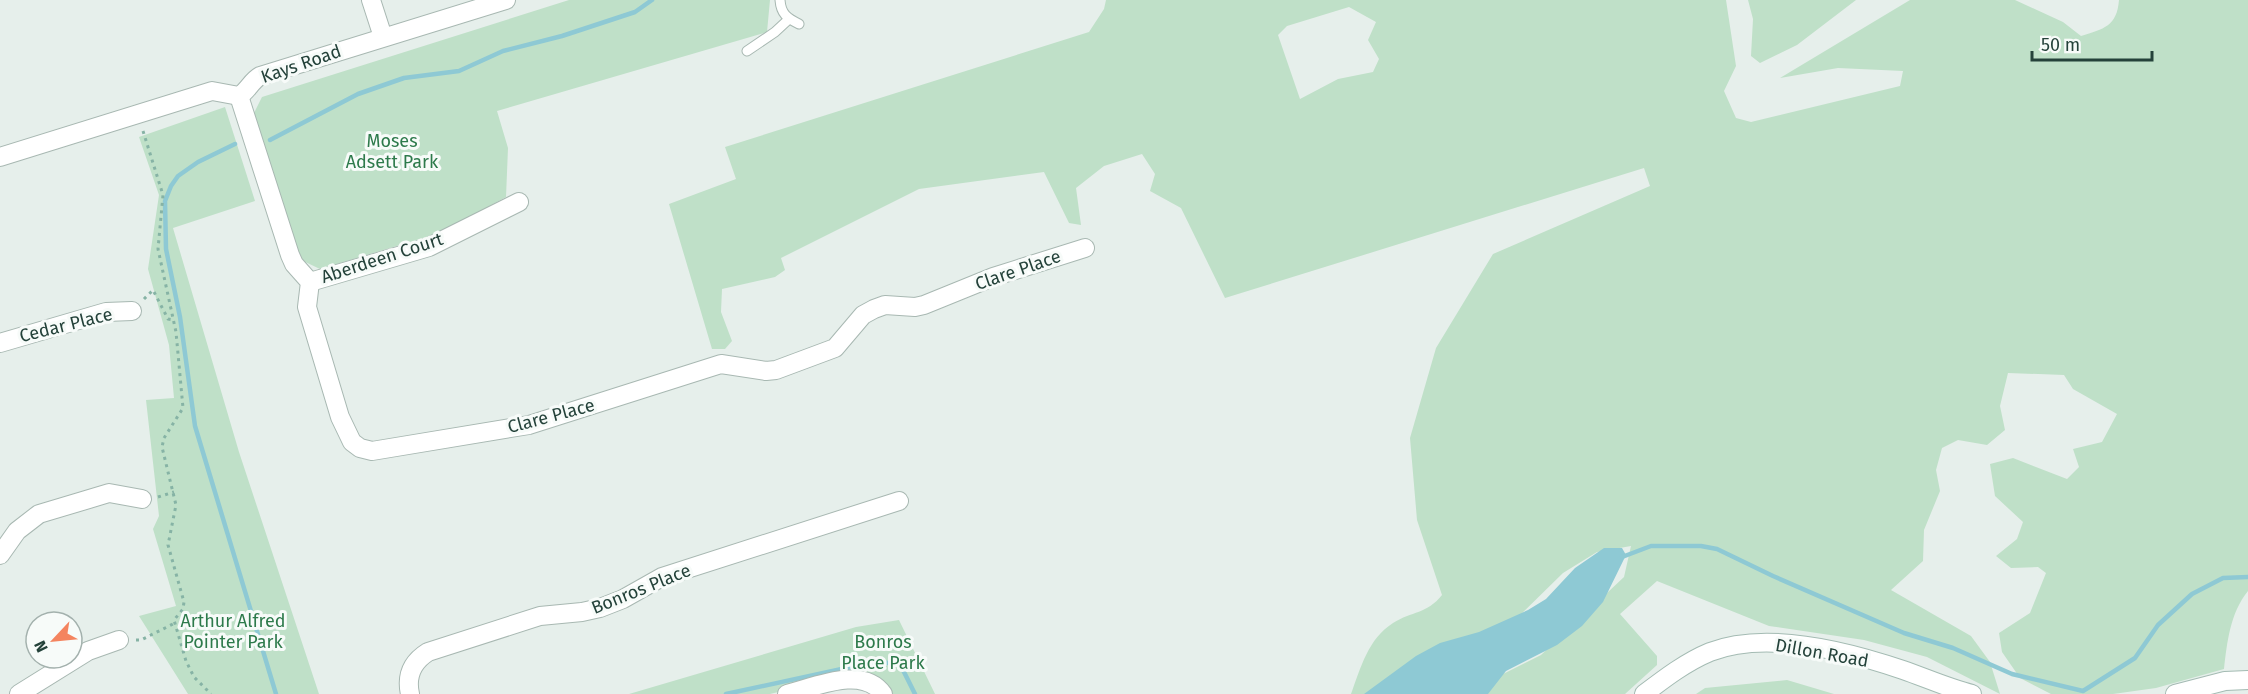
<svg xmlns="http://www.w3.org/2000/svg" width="2248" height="694" font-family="'Fira Sans',sans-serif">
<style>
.green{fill:#bfe0c8;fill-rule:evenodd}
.water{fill:#8ec9d4}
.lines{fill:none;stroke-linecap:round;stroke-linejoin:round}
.stream{stroke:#8ec9d4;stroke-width:4.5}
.lane-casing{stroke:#a8b8b2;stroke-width:11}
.street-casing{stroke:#a8b8b2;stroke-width:20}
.secondary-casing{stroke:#a4bbb3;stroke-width:20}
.path{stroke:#86b3a5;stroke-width:3;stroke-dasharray:3 4.5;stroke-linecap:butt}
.lane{stroke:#fff;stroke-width:9}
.street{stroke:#fff;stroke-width:18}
.secondary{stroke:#fff;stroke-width:18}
.labels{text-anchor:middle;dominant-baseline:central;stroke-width:6;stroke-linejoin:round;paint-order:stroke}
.street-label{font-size:18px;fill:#24423a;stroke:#f7fbf9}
.park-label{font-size:18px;fill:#2d7a4b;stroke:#f7fbf9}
</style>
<rect width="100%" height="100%" fill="#e6efeb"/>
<g class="green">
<polygon points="569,0 770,0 767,32 497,111 508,148 506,197 440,233 320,269 299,259 252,117 262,97"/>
<path d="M1106 0H1726L1736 66 1724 91 1736 118 1751 122 1900 86 1903 71 1838 68 1780 78 1910 0H2015L2063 22 2081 36C2104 29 2117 26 2119 0H2248V591C2230 613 2227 643 2224 669L2156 688 2113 694H2051L2020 678 2002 652 1999 633 2030 613 2046 573 2038 567 2011 568 1996 556 2017 539 2023 522 1995 496 1990 464 2013 458 2067 479 2079 467 2073 449 2102 442 2117 414 2073 389 2064 375 2008 373 2000 406 2005 430 1987 445 1958 440 1942 448 1936 470 1940 491 1924 530 1923 561 1891 590 1971 636 1990 662 2000 694 1927 657 1864 640 1769 626 1657 581 1620 614 1657 656V665L1625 694H1487L1495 678 1541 655 1624 577 1631 546 1597 552 1563 573 1504 631 1381 694H1351C1361 667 1368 639 1393 623 1412 611 1427 614 1442 595L1417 520 1410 438 1436 348 1493 254 1650 186 1644 168 1225 298 1181 208 1150 191 1155 174 1142 154 1104 166 1076 188 1081 225 1069 223 1044 172 919 189 781 258 785 270 775 277 722 289 721 312 732 341 725 349H712L669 204 736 179 725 147 1089 32 1104 9ZM1349 7 1376 22 1368 40 1379 59 1373 72 1338 79 1300 99 1278 35 1287 26Z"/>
<polygon points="1748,0 1856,0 1797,45 1760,63 1751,56 1753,19"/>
<polygon points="225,107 255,201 173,228 239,452 319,694 188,694 139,616 176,606 153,529 159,516 146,400 174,398 169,345 148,269 159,195 139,137"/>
<polygon points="899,620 935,694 888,694 848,675 770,694 629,694 856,627"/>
<polygon points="1787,680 1834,694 1696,694 1705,688"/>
</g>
<polygon class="water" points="1604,548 1622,548 1626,555 1603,602 1582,626 1557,645 1506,671 1488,694 1364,694 1416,656 1440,643 1479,632 1528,610 1546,599 1575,568"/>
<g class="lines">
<g class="stream">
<polyline points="270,140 358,94 404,78 459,71 503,51 562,36 635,12 652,0"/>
<polyline points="235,144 198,162 178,176 171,186 165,201 166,249 180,317 195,426 276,694"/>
<polyline points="1622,557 1651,546 1701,546 1717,549 1773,576 1904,633 1953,648 2012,674 2083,691 2135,658 2158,625 2192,594 2223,578 2248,577"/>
<polyline points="726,694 860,665 899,662 915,694"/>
</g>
<defs>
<g id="lane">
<path d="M780 0C781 14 787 18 799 24"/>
<polyline points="747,51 775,32 789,19"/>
</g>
<g id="street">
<polyline points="371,0 383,37"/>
<polyline points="239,96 290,255 294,264 310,282 307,307 340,417 352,442 360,448 372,451 529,425 721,364 766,371 776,370 835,348 863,315 874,309 885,305 915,307 924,305 993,277 1085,248"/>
<path d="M0 157 212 91 239 96C248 91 251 81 260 76L506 0"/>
<polyline points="310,282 429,247 519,202"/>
<polyline points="0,343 106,312 132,311"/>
<polyline points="0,555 17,531 39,514 109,493 142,499"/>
<polyline points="19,694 88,651 119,640"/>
<path d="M410 694C406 676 412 662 428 652L540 616 582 612 600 608 623 599 662 577 899 501"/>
<path d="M787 694C815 687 863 665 883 694"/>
</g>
<g id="secondary">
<path d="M1644 694C1665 678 1686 662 1710 652 1766 630 1847 651 1903 670 1926 678 1948 688 1972 694"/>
<polyline points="2175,694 2225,681 2248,680"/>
</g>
</defs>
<use href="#lane" class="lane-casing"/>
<use href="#street" class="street-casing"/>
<use href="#secondary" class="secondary-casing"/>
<g class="path">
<polyline points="143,131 163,195 158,249 176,332 183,408 164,438 162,447 176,505 168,545 184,602 183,609 174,620 186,661 194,677 211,694"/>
<polyline points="144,299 153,290 168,319 174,320"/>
<polyline points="158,497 174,492"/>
<polyline points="136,640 141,640 175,623"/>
</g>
<use href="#lane" class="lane"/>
<use href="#street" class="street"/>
<use href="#secondary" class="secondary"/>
</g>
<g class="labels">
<g class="street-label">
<text transform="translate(301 64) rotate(-19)">Kays Road</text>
<text transform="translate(382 258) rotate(-18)">Aberdeen Court</text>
<text transform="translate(1018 270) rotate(-19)">Clare Place</text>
<text transform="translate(66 325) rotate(-14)">Cedar Place</text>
<text transform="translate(551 416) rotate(-15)">Clare Place</text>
<text transform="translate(641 589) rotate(-22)">Bonros Place</text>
<text transform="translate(1822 653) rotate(10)">Dillon Road</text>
</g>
<g class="park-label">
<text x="392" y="141">Moses<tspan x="392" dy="21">Adsett Park</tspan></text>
<text x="233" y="621">Arthur Alfred<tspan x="233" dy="21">Pointer Park</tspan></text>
<text x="883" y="642">Bonros<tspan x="883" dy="21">Place Park</tspan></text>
</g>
</g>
<g transform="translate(54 640) rotate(244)"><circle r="28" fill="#f7fbf9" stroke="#a3b1ad" stroke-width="1.5"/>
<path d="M0-4.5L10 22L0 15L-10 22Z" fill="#f4845f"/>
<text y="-9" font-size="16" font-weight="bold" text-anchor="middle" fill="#24423a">N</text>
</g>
<path d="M2032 51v9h120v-9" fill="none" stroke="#24423a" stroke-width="3"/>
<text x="2041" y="51" font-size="18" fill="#24423a" stroke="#f7fbf9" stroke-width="4.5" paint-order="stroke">50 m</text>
</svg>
